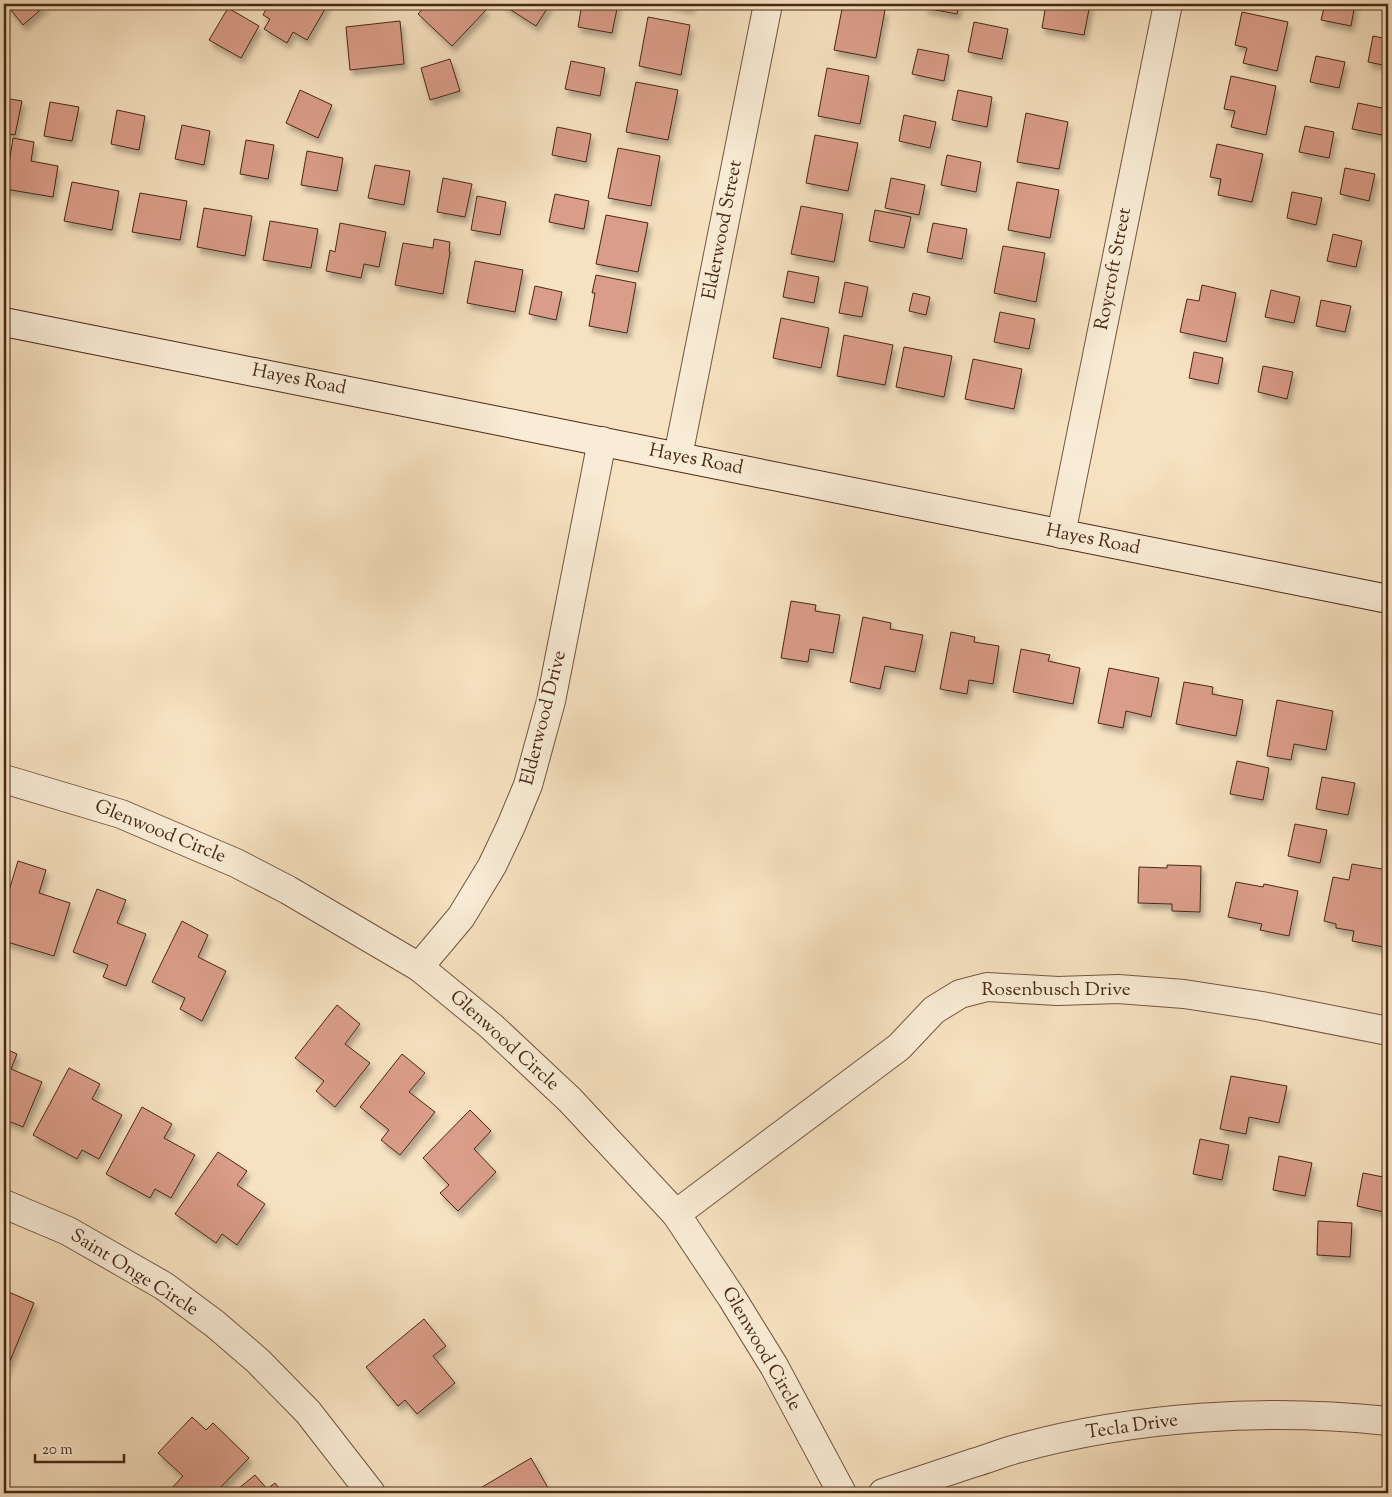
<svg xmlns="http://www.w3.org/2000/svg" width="1392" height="1497" font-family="'Sorts Mill Goudy',serif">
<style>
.building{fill:#da9d89;stroke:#482815;filter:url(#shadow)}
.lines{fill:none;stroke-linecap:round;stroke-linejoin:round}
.street-casing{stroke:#745640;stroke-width:30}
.secondary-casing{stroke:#482815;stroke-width:30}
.street{stroke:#f9ecd6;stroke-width:28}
.secondary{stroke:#f9ecd6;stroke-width:28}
.labels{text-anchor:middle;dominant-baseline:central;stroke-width:4;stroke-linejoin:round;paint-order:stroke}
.street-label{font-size:19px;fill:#482815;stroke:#f9ecd6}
</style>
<defs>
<filter id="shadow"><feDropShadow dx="3" dy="5.5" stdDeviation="2.5" flood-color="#0004"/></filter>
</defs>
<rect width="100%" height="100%" fill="#f6e1c0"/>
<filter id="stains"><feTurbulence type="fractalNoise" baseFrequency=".004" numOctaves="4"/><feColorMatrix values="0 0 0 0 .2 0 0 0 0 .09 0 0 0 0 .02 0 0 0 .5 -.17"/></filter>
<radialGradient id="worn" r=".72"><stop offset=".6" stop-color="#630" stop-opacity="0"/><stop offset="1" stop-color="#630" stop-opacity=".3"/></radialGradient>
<g class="building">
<polygon points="6,4 43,4 45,6 23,25"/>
<polygon points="269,4 328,4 307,40 293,32 287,43 264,29 270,19 263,15"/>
<polygon points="427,4 479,4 486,10 452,46 418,14"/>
<polygon points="504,4 550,4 536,26 503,5"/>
<polygon points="582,4 618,4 612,33 578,27"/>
<polygon points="668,4 692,4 691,8"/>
<polygon points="843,4 851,4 885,10 876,58 834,50"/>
<polygon points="926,4 959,4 957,14 925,8"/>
<polygon points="1046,4 1090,4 1084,35 1042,28"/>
<polygon points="1325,4 1355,4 1351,26 1321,20"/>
<polygon points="228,8 259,26 241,58 209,40"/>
<polygon points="1242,12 1288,22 1277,71 1243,63 1247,48 1235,45"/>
<polygon points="648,17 690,25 681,75 639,66"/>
<polygon points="400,21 404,64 350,70 346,27"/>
<polygon points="974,22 1008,29 1002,59 968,52"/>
<polygon points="1373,36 1388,39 1388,66 1368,62"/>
<polygon points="918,49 949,55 944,81 912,74"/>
<polygon points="1316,56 1345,62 1339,88 1310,82"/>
<polygon points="450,59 460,91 430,100 421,68"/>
<polygon points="571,61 605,68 600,96 565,89"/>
<polygon points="827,68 869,76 860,124 818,116"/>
<polygon points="1231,76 1276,86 1266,135 1231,127 1235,111 1224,109"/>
<polygon points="636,82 678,90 668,140 626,132"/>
<polygon points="300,90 332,105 318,138 286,123"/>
<polygon points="958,90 992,97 987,127 952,120"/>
<polygon points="4,98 22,101 15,135 4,133"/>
<polygon points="50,102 79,107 72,141 44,136"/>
<polygon points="1358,103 1387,109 1382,135 1352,129"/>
<polygon points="117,110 145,116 139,150 111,144"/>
<polygon points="1026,113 1068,122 1059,169 1017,162"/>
<polygon points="904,115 936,122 930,148 899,141"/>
<polygon points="182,125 210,131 204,165 175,159"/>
<polygon points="1305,126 1334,132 1329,158 1299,152"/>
<polygon points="557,127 591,134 586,162 552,155"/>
<polygon points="815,135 858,143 848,191 806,183"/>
<polygon points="13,138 34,142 31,161 58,166 53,197 5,189"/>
<polygon points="246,140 274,145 268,179 240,174"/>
<polygon points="1217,144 1263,154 1252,202 1218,195 1221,179 1210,177"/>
<polygon points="618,148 660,156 651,206 608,198"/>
<polygon points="307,151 343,158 337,191 301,185"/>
<polygon points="947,155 981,162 976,192 941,185"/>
<polygon points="375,165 410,171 404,205 368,198"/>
<polygon points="1345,168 1375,174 1369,201 1340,194"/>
<polygon points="443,178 472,184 465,217 437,212"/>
<polygon points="891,178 925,185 919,215 885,208"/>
<polygon points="72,182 119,191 112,230 64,221"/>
<polygon points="1017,182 1059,190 1050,238 1008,230"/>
<polygon points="1292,192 1322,198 1316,225 1287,218"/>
<polygon points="140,193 187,201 180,240 132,232"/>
<polygon points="555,194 589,201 584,229 549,222"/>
<polygon points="477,196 506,202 500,235 471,230"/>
<polygon points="801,206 843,214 834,262 791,254"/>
<polygon points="204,208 252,216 245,256 197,247"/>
<polygon points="875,210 911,217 904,248 869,241"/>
<polygon points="606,215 648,223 638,272 596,264"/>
<polygon points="270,221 318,229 311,268 263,260"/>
<polygon points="340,223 386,232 379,267 364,264 361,278 326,271 330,250 335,252"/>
<polygon points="933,223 967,229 962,259 927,252"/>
<polygon points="1333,234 1362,241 1356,267 1327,261"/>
<polygon points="434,239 450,242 449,251 450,252 443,294 395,285 403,243 433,248"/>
<polygon points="1003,246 1045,253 1036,302 994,293"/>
<polygon points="475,261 523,270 515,312 467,303"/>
<polygon points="788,271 819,277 814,303 783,297"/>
<polygon points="596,275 636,283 627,333 589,326 595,293 592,293"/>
<polygon points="845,282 868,287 862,317 839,313"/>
<polygon points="1202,285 1236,293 1226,342 1180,332 1187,299 1199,301"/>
<polygon points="535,286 562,292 556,320 529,314"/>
<polygon points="1271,290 1300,297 1294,323 1265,317"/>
<polygon points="913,293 930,297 926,315 909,311"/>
<polygon points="1321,300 1351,306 1345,332 1316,326"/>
<polygon points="1000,312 1035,319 1029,349 994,342"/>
<polygon points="781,318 829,328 821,368 773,358"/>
<polygon points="844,335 893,345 885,385 837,376"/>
<polygon points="904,347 952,356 944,397 896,387"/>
<polygon points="1194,352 1223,358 1218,384 1189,378"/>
<polygon points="973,359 1022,369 1014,409 965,399"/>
<polygon points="1263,366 1293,372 1287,399 1258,392"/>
<polygon points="791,601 816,605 815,611 840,615 833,653 810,649 808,662 781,658"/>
<polygon points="863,617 891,623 890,629 923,635 915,672 885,666 880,689 850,682"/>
<polygon points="951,632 975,637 974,642 999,646 993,684 969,680 967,694 940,689"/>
<polygon points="1021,649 1050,655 1048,661 1080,668 1073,704 1013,692"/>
<polygon points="1109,668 1159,678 1151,717 1126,711 1123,728 1098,723"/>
<polygon points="1184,682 1213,687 1212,694 1243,700 1236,736 1176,724"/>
<polygon points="1277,700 1333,711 1326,750 1294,744 1291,760 1267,756"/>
<polygon points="1237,761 1269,768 1263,800 1230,794"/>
<polygon points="1322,777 1355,783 1348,815 1316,809"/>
<polygon points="1295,824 1327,830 1320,863 1288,856"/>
<polygon points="18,861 46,870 39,893 70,903 54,956 4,941 4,907"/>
<polygon points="1352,864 1388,870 1388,923 1384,947 1352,941 1354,931 1336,928 1336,924 1324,921 1333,877 1349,880"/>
<polygon points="1167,865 1201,866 1200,912 1172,911 1172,904 1138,903 1139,867 1167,868"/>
<polygon points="1236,882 1263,887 1264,884 1298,891 1289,936 1260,930 1262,924 1228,917"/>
<polygon points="97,889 126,900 117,923 146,934 126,986 103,977 108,965 73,952"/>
<polygon points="182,921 208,935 198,957 226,971 202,1021 180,1009 185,998 152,982"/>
<polygon points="337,1005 360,1024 345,1044 370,1063 335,1107 316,1091 324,1081 295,1058"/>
<polygon points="4,1048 17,1054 11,1069 42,1082 23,1127 6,1120 4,1127"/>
<polygon points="402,1054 425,1073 409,1092 435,1112 400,1155 381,1140 389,1130 360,1107"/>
<polygon points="69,1068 100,1084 92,1099 122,1115 99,1159 82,1150 77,1159 33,1135"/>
<polygon points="1231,1076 1287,1086 1279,1123 1249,1117 1246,1134 1220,1129"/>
<polygon points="142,1107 172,1124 164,1138 195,1155 171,1198 155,1189 150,1198 106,1174"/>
<polygon points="470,1110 491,1131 474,1149 496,1172 458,1211 440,1193 449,1185 423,1158"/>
<polygon points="1200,1139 1229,1145 1222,1180 1193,1174"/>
<polygon points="218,1152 247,1171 237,1185 265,1204 237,1245 222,1234 216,1243 175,1214"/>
<polygon points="1279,1156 1312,1163 1305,1196 1273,1190"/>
<polygon points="1363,1173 1388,1178 1388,1213 1357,1206"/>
<polygon points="1318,1221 1352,1223 1350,1257 1317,1255"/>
<polygon points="4,1290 34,1303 5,1373 4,1372"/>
<polygon points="424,1319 446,1346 433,1356 455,1383 417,1414 405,1400 398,1406 366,1367"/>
<polygon points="192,1417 206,1430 213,1423 249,1458 215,1493 176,1493 171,1489 183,1476 158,1453"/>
<polygon points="531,1458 548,1488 540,1493 472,1493"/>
<polygon points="255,1475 267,1489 275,1483 283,1493 233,1493"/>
</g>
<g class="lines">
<defs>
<g id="street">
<polyline points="678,456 768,4"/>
<polyline points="1061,534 1168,4"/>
<polyline points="4,779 121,814 236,863 288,890 419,967 491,1026 570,1100 676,1214 732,1298 774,1366 842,1493"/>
<polyline points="419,967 461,917 492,866 511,826 528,785 551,701 602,441"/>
<polyline points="4,1204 68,1231 122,1262 164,1286 215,1324 258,1361 308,1412 371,1493"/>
<polyline points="676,1214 899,1047 934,1010 960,994 987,987 1058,991 1118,989 1184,994 1262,1006 1388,1031"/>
<path d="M883 1493C913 1483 943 1473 973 1463 987 1459 1002 1453 1016 1449 1135 1416 1266 1408 1388 1421"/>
</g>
<polyline id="secondary" points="4,322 1388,599"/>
</defs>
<use href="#street" class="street-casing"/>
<use href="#secondary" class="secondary-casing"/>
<use href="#street" class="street"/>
<use href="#secondary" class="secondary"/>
</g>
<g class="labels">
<g class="street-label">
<text transform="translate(723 230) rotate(-79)">Elderwood Street</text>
<text transform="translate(1114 269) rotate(-79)">Roycroft Street</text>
<text transform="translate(299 380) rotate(11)">Hayes Road</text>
<text transform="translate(696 460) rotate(11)">Hayes Road</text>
<text transform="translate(1093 540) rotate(11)">Hayes Road</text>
<text transform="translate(544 718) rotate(-76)">Elderwood Drive</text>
<text transform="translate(160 832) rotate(22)">Glenwood Circle</text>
<text x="1056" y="990">Rosenbusch Drive</text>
<text transform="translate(504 1041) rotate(42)">Glenwood Circle</text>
<text transform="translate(134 1273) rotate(32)">Saint Onge Circle</text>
<text transform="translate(761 1349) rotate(60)">Glenwood Circle</text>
<text transform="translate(1132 1427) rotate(-8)">Tecla Drive</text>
</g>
</g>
<rect width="1392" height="1497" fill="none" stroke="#f6e1c0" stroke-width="20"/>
<rect x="5" y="5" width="1382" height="1487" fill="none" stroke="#482815" stroke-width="2.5"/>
<rect x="10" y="10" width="1372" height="1477" fill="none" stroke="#482815"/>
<path d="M35 1454v8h89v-8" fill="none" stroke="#482815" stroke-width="2.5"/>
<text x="42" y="1454" font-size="15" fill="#482815" stroke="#f9ecd6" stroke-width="4" paint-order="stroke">20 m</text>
<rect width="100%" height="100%" filter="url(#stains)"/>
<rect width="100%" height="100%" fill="url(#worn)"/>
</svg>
